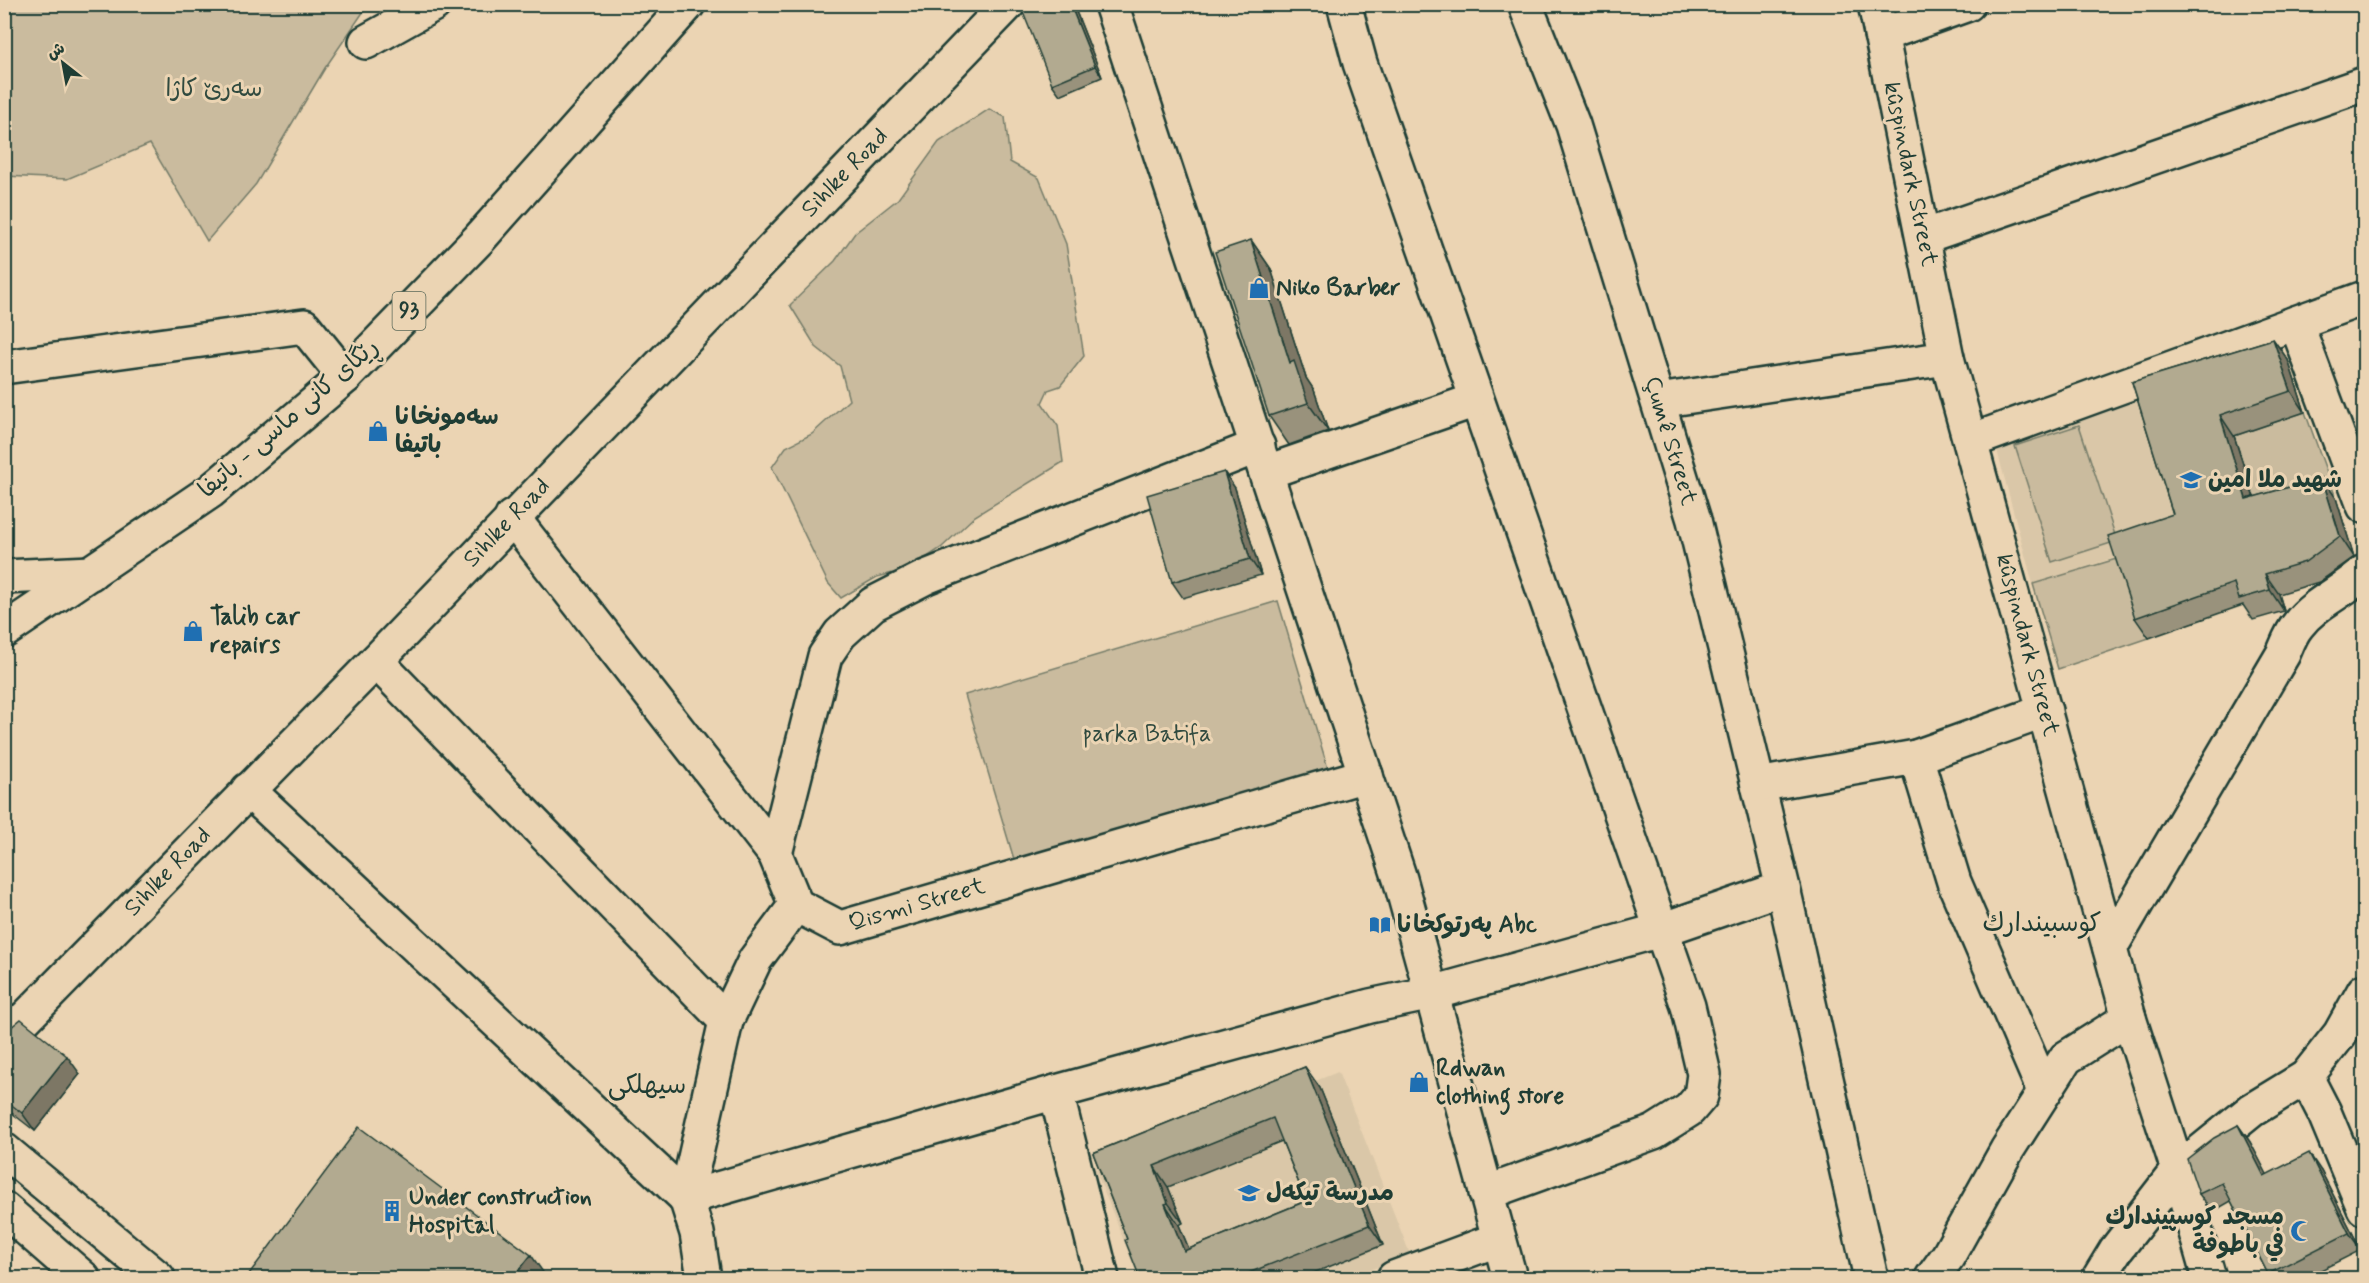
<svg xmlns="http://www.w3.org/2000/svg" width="2369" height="1283" font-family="Mynerve,'Playpen Sans Arabic',sans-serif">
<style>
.built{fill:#dac7a8}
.green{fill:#cabb9e;stroke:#747c69;stroke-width:1.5}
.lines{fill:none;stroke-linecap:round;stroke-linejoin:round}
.minor-casing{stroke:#1f3d34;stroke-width:38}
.secondary-casing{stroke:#1f3d34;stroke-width:38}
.primary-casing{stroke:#1f3d34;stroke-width:38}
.trunk-casing{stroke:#1f3d34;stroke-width:38}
.minor{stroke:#ebd4b3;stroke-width:33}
.secondary{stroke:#ebd4b3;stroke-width:33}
.primary{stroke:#ebd4b3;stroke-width:33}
.trunk{stroke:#ebd4b3;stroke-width:33}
.wall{fill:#99927c;stroke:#1f3d34;stroke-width:1.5;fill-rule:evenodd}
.shaded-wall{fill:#7d7765;stroke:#1f3d34;stroke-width:1.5}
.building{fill:#b2aa90;stroke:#1f3d34;stroke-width:1.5;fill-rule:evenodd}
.labels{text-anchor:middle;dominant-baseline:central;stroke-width:6;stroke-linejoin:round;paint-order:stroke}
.shield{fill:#ebd4b3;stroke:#5c6a5a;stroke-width:1.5}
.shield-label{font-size:22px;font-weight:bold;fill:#1f3d34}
.park-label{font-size:24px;fill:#304a3f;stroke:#ebd4b3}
.street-label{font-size:24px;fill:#1f3d34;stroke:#ebd4b3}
.poi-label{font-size:24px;font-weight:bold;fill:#1f3d34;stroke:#ebd4b3;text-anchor:start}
.neighbourhood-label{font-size:26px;fill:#1f3d34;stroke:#ebd4b3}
</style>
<rect width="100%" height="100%" fill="#ebd4b3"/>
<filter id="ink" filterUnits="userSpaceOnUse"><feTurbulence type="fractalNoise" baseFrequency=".0167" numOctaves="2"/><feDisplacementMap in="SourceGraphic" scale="12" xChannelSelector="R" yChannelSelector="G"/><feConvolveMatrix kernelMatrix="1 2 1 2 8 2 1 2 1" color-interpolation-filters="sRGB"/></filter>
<g filter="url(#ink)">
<g class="built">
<polygon points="2144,395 2188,534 2033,584 1995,443"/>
<polygon points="1338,1072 1410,1254 1350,1278 1139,1278 1095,1169"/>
</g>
<g class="green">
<polygon points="5,4 368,4 368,5 325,68 256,184 207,241 150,144 67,179 5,176"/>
<polygon points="989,109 1005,117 1010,162 1039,178 1066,244 1084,356 1060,386 1048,390 1042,403 1058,426 1063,462 975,516 941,548 909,569 877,577 841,598 828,583 772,467 786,447 812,434 849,400 840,366 816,347 790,305 835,261 855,233 898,199 939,142"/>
<polygon points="2305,412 2336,498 2261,520 2234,436"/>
<polygon points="2079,425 2117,541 2052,562 2015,446"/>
<polygon points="2123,557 2149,638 2058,669 2033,584"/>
<polygon points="1278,601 1329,772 1016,866 965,695"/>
</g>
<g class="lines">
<defs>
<g id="minor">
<polyline points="1344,4 1360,63 1688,1006 1704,1074 1701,1096 1689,1110 1654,1132 1486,1193"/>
<polyline points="1525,4 1573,125 1694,520 1783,888 1871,1278"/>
<polyline points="1875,4 1947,358 2129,1018 2178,1170 2209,1278"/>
<polyline points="1881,35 1968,4"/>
<polyline points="366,42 434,4"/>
<polyline points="1923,237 2364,84"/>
<polyline points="2296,323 2364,506"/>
<polyline points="4,367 304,326 345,377"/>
<polyline points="1658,401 1947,358"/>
<polyline points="1971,441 2364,298"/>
<polyline points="1267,472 1476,400"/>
<polyline points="512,517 775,854 796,905 840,928 1366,775"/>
<polyline points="376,661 726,1021"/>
<polyline points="1916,757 1954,882 2044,1091"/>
<polyline points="1758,785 1916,757 2045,711"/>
<polyline points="248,790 686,1198 1056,1092 1370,1006 1432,993 1661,930 1783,888"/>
<polyline points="775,854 825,656 840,634 873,604 926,577 1258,446"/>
<path d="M2110 948 2283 654C2287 645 2291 633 2298 625 2315 602 2344 592 2364 572"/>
<polyline points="4,1040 376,661 1008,4"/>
<polyline points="2306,1077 2324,1112 2364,1208"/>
<polyline points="1056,1092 1102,1278"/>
<polyline points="704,1278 697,1233 686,1198 726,1021 755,960 796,905"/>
<polyline points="1394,1278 1499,1239"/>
<polyline points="1932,1278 1948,1256 2007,1150 2066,1058 2129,1018"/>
<polyline points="2099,1278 2116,1250 2178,1170 2252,1110 2306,1077 2340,1034 2364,991"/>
</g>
<polyline id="secondary" points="1111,4 1400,879 1510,1278"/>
<g id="primary">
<polyline points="4,577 91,573"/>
<polyline points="4,631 211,491 345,377 479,239 688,4"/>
</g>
<g id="trunk">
<polyline points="4,1150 158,1278"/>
<polyline points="4,1209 83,1278"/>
</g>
</defs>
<use href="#minor" class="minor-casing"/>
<use href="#secondary" class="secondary-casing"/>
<use href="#primary" class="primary-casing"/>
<use href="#trunk" class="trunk-casing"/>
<use href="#minor" class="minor"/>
<use href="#secondary" class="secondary"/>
<use href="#primary" class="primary"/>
<use href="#trunk" class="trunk"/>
</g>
<g class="wall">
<polygon points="1073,4 1102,77 1060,95 1052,84"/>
<polygon points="1251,240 1271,269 1306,378 1314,390 1328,431 1289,445 1269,416"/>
<polygon points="2273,339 2288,360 2305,412 2234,436 2254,497 2322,478 2336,498 2354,557 2319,582 2279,594 2284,611 2253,620 2243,605 2149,638 2135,618 2173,514 2132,382"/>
<polygon points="1224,472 1235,488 1261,575 1183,598 1172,582"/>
<polygon points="4,1033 80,1074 35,1131 4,1107"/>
<path d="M1305 1067 1320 1088 1383 1245 1301 1278H1140L1127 1239 1093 1153ZM1282 1141 1306 1201 1189 1249 1179 1225 1183 1223 1168 1187Z"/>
<polygon points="2238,1125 2250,1142 2267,1175 2321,1171 2361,1250 2305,1278 2272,1278 2268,1274 2231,1201 2212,1212 2199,1194"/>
</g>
<g class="shaded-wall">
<polygon points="1070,4 1073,4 1102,77 1095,66"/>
<polygon points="1251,240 1271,269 1306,378 1314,390 1328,431 1308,403 1290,363"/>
<polygon points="2273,339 2288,360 2305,412 2291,391"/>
<polygon points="2220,415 2234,436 2261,520 2246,499"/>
<polygon points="1224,472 1235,488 1261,575 1250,559"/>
<polygon points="2322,478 2336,498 2354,557 2340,536"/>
<polygon points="2265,574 2279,594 2284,611 2270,590"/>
<polygon points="67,1056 80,1074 35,1131 22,1113"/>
<polygon points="1305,1067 1320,1088 1383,1245 1369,1225"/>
<polygon points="2238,1125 2250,1142 2277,1193 2264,1176"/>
<polygon points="2309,1153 2321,1171 2361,1250 2349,1233"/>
<polygon points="1154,1166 1168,1187 1183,1223 1168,1203"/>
<polygon points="1165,1204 1179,1225 1198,1271 1184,1251"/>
<polygon points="531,1255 545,1275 543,1278 513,1278"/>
</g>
<g class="building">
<polygon points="1035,4 1070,4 1095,66 1052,84 1022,10"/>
<polygon points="1251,240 1290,363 1294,361 1308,403 1269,416 1215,252"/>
<polygon points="2273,339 2291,391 2220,415 2246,499 2322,478 2340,536 2305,562 2265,574 2270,590 2239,599 2234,583 2135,618 2108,536 2173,514 2132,382"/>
<polygon points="1224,472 1250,559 1172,582 1147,495"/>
<polygon points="21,1019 67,1056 22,1113 4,1099 4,1033"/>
<path d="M1305 1067 1369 1225 1236 1278H1140L1125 1240 1127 1239 1093 1153ZM1273 1118 1306 1201 1184 1251 1165 1204 1168 1203 1154 1166Z"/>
<polygon points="2238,1125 2264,1176 2309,1153 2349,1233 2268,1274 2222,1183 2199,1194 2187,1159 2214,1138"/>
<polygon points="359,1127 531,1255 513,1278 246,1278"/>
</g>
</g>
<defs>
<symbol id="shop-bare" viewBox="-9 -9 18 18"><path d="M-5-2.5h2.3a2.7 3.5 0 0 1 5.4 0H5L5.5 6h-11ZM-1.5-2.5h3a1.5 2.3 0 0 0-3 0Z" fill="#1f6fb2" stroke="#ebd4b3" stroke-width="2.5" paint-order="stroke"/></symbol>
<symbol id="school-bare" viewBox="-9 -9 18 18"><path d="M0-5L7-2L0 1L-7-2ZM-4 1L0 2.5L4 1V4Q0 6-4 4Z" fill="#1f6fb2" stroke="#ebd4b3" stroke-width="2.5" paint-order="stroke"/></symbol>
<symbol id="library-bare" viewBox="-9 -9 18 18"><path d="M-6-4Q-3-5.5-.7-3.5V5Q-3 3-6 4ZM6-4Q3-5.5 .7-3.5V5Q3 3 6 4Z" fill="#1f6fb2" stroke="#ebd4b3" stroke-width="2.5" paint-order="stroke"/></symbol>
<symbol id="building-bare" viewBox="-9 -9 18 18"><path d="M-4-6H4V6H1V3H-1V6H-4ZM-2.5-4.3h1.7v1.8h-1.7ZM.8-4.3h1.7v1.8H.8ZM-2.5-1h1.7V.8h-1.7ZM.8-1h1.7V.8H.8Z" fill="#1f6fb2" stroke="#ebd4b3" stroke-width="2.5" paint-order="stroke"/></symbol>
<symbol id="mosque-bare" viewBox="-9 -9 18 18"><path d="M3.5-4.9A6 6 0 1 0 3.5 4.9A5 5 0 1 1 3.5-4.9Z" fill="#1f6fb2" stroke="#ebd4b3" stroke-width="2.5" paint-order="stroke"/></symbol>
</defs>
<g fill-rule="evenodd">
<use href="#shop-bare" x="1244" y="273" width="30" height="30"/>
<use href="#shop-bare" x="363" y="416" width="30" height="30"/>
<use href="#school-bare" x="2176" y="465" width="30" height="30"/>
<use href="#shop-bare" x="178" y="616" width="30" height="30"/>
<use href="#library-bare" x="1365" y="910" width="30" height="30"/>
<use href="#shop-bare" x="1404" y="1067" width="30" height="30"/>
<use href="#school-bare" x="1234" y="1178" width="30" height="30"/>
<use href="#building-bare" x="377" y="1196" width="30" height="30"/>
<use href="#mosque-bare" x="2286" y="1216" width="30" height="30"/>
</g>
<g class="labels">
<rect class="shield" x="392.5" y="292" width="33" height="38" rx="4.5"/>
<g class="shield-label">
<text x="409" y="311">93</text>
</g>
<g class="park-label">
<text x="214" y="89">سەرێ کاژا</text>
<text x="1147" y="734">parka Batifa</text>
</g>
<g class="street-label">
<text transform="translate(845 173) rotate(-46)">Sihlke Road</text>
<text transform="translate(1910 174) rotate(78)">kûspindark Street</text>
<text transform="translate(289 419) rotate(-41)">ڕێگای کانی ماسی - باتيفا</text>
<text transform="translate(1670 441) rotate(73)">Çumê Street</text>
<text transform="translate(507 523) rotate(-46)">Sihlke Road</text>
<text transform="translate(2027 645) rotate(75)">kûspindark Street</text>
<text transform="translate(168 872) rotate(-46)">Sihlke Road</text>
<text transform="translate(917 905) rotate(-16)">Qismi Street</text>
</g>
<g class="poi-label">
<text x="1276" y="288">Niko Barber</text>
<text x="395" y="417">سه‌مونخانا<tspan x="395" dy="28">باتيفا</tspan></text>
<text x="2208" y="480">شهيد ملا امين</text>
<text x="210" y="617">Talib car<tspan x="210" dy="28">repairs</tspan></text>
<text x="1397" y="925">په‌رتوكخانا Abc</text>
<text x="1436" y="1068">Rdwan<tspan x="1436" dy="28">clothing store</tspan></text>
<text x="1266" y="1193">مدرسة تيكه‌ل</text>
<text x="409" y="1197">Under construction<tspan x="409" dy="28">Hospital</tspan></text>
<text x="2284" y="1217" text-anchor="end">مسجد كوسپيندارك<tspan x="2284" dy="28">في باطوفة</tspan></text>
</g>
<g class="neighbourhood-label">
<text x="2042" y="924">كوسبيندارك</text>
<text x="647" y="1086">سيهلكى</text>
</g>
</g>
<rect width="2369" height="1283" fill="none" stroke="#ebd4b3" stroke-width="24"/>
<rect x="12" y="12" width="2345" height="1259" fill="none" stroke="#1f3d34" stroke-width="2" filter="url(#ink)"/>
<g transform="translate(63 63) rotate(329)" stroke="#ebd4b3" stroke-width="4.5" paint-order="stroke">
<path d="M0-4.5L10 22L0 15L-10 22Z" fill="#1f3d34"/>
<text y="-9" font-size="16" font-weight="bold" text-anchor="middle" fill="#1f3d34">ش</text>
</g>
</svg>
